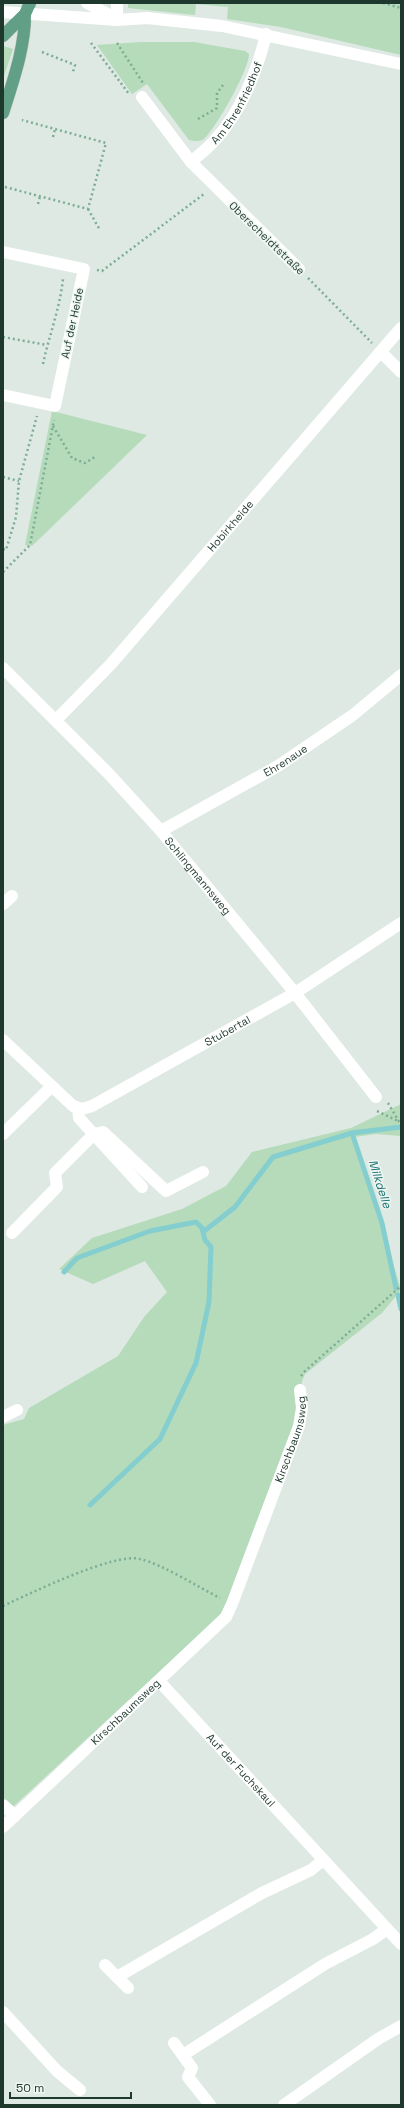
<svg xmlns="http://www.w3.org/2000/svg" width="404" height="2108" font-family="'Space Grotesk',sans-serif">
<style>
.green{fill:#b5dbba}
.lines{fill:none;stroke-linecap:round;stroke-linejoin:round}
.stream{stroke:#84cecf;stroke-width:5}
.major-casing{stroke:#bcc3c0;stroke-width:13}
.path{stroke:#7dad97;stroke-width:2.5;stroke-dasharray:2 3;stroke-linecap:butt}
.minor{stroke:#fff;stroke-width:12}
.major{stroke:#619f86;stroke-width:12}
.labels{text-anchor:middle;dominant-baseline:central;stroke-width:3;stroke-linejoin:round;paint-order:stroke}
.street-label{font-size:11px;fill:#1f382e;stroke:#edf6f0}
.water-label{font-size:12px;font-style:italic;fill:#1a7173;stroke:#edf6f0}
</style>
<rect width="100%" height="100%" fill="#dde9e2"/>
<g class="green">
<polygon points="128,3 401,3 401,55 281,27 227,19 228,7 196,4 195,15 128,8"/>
<path d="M141 42H194L245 51 249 54C249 70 216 128 204 139 199 142 194 141 189 140L147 84 132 94 97 45Z"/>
<polygon points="4,46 13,49 3,79 3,48"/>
<polygon points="52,411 147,435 32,546 25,545"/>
<polygon points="401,1104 401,1136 376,1134 355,1137 401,1290 382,1313 305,1374 302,1381 297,1420 230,1596 219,1617 3,1816 3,1425 24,1419 29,1408 118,1356 144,1317 167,1292 145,1261 93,1284 59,1269 92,1238 182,1209 226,1186 252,1152 351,1128"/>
</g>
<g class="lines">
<g class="stream">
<polyline points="352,1133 382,1223 396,1288"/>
<polyline points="64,1272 77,1258 150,1231 196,1222 202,1228 203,1232 235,1207 273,1157 352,1133 401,1127"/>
<polyline points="398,1295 401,1309"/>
<polyline points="90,1505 160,1439 196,1363 209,1302 211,1247 205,1240 203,1232"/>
</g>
<defs>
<g id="major">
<polyline points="3,36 25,14 30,3"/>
<path d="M3 113C13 81 25 48 25 14"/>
</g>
</defs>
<use href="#major" class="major-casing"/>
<g class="path">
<polyline points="383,3 401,8"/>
<polyline points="91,43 129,94"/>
<polyline points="117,43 143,83"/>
<polyline points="42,52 75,65 73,72"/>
<polyline points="198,119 217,108 217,93 223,85"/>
<polyline points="53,137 55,129"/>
<polyline points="5,187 88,209 106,143 22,120"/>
<polyline points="38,204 40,196"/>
<polyline points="88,209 100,230"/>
<polyline points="97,270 102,271 204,194"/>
<polyline points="308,278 372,343"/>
<polyline points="3,337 47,345"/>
<path d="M43 364C49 336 60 308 63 279H62"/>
<polyline points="53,426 72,458 85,463 95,457"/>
<polyline points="3,477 19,481"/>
<polyline points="3,549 6,550 16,517 19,481 37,416"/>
<polyline points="3,572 30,545 54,420"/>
<polyline points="388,1103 401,1125"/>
<polyline points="377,1111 398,1121"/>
<polyline points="301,1376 304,1372 401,1286"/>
<path d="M3 1606C29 1594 115 1552 140 1559 162 1564 198 1587 220 1598"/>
</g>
<g class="minor">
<polyline points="87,3 115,18"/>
<polyline points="3,12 117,20 147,18 222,26 401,64"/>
<polyline points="117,20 117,3"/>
<polyline points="142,97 191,162 299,269"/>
<path id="s1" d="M191 162C199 155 207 149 214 141 240 114 258 70 266 34"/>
<polyline points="3,252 84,269 55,406 3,395"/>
<polyline points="381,352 401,372"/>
<path id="s2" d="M3 668 109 774 161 831 295 993 376 1097"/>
<path id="s3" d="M56 720 111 664 401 328"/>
<path id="s4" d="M161 831 278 766 353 715 401 675"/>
<polyline points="3,904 12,896"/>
<path id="s5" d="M3 1040 73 1106 82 1109 92 1106 295 993 401 923"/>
<polyline points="78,1108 79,1118 142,1187"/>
<polyline points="3,1134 51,1087"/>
<polyline points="12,1233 57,1187 55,1173 94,1134 103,1132 166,1191 203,1172"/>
<polyline points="3,1417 17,1410"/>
<path id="s6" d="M159 1681 401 1944"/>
<polyline points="3,1805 15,1816"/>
<path id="s7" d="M3 1827 226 1617 232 1604 299 1426 302 1408 300 1390"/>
<polyline points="105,1965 128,1988"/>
<polyline points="117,1977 262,1893 311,1870 323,1860"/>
<polyline points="3,2012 57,2071 80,2090"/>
<polyline points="174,2043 192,2068 188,2077 210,2105"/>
<polyline points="183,2055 325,1964 373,1939 387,1929"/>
<polyline points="284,2105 378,2039 401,2026"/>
</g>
<use href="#major" class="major"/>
</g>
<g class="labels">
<g class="street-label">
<text stroke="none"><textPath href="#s1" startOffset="76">Am Ehrenfriedhof</textPath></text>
<text transform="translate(267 238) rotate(44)">Oberscheidtstraße</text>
<text transform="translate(72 323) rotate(-78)">Auf der Heide</text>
<text stroke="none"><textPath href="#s3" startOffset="261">Hobirkheide</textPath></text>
<text stroke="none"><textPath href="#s4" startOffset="143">Ehrenaue</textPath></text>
<text stroke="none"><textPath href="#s2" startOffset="285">Schlingmannsweg</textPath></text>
<text stroke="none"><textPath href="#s5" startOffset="271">Stubertal</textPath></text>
<text stroke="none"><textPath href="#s7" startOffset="496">Kirschbaumsweg</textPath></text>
<text stroke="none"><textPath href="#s7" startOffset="168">Kirschbaumsweg</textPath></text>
<text stroke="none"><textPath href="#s6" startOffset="121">Auf der Fuchskaul</textPath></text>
</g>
<g class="water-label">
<text transform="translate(380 1184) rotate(72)">Milkdelle</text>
</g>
</g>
<rect width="404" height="2108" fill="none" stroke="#1f382e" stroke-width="8"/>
<path d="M10 2092v6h121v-6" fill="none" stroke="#1f382e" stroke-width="2"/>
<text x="16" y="2092" font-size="12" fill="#1f382e" stroke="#edf6f0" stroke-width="3" paint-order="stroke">50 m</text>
</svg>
